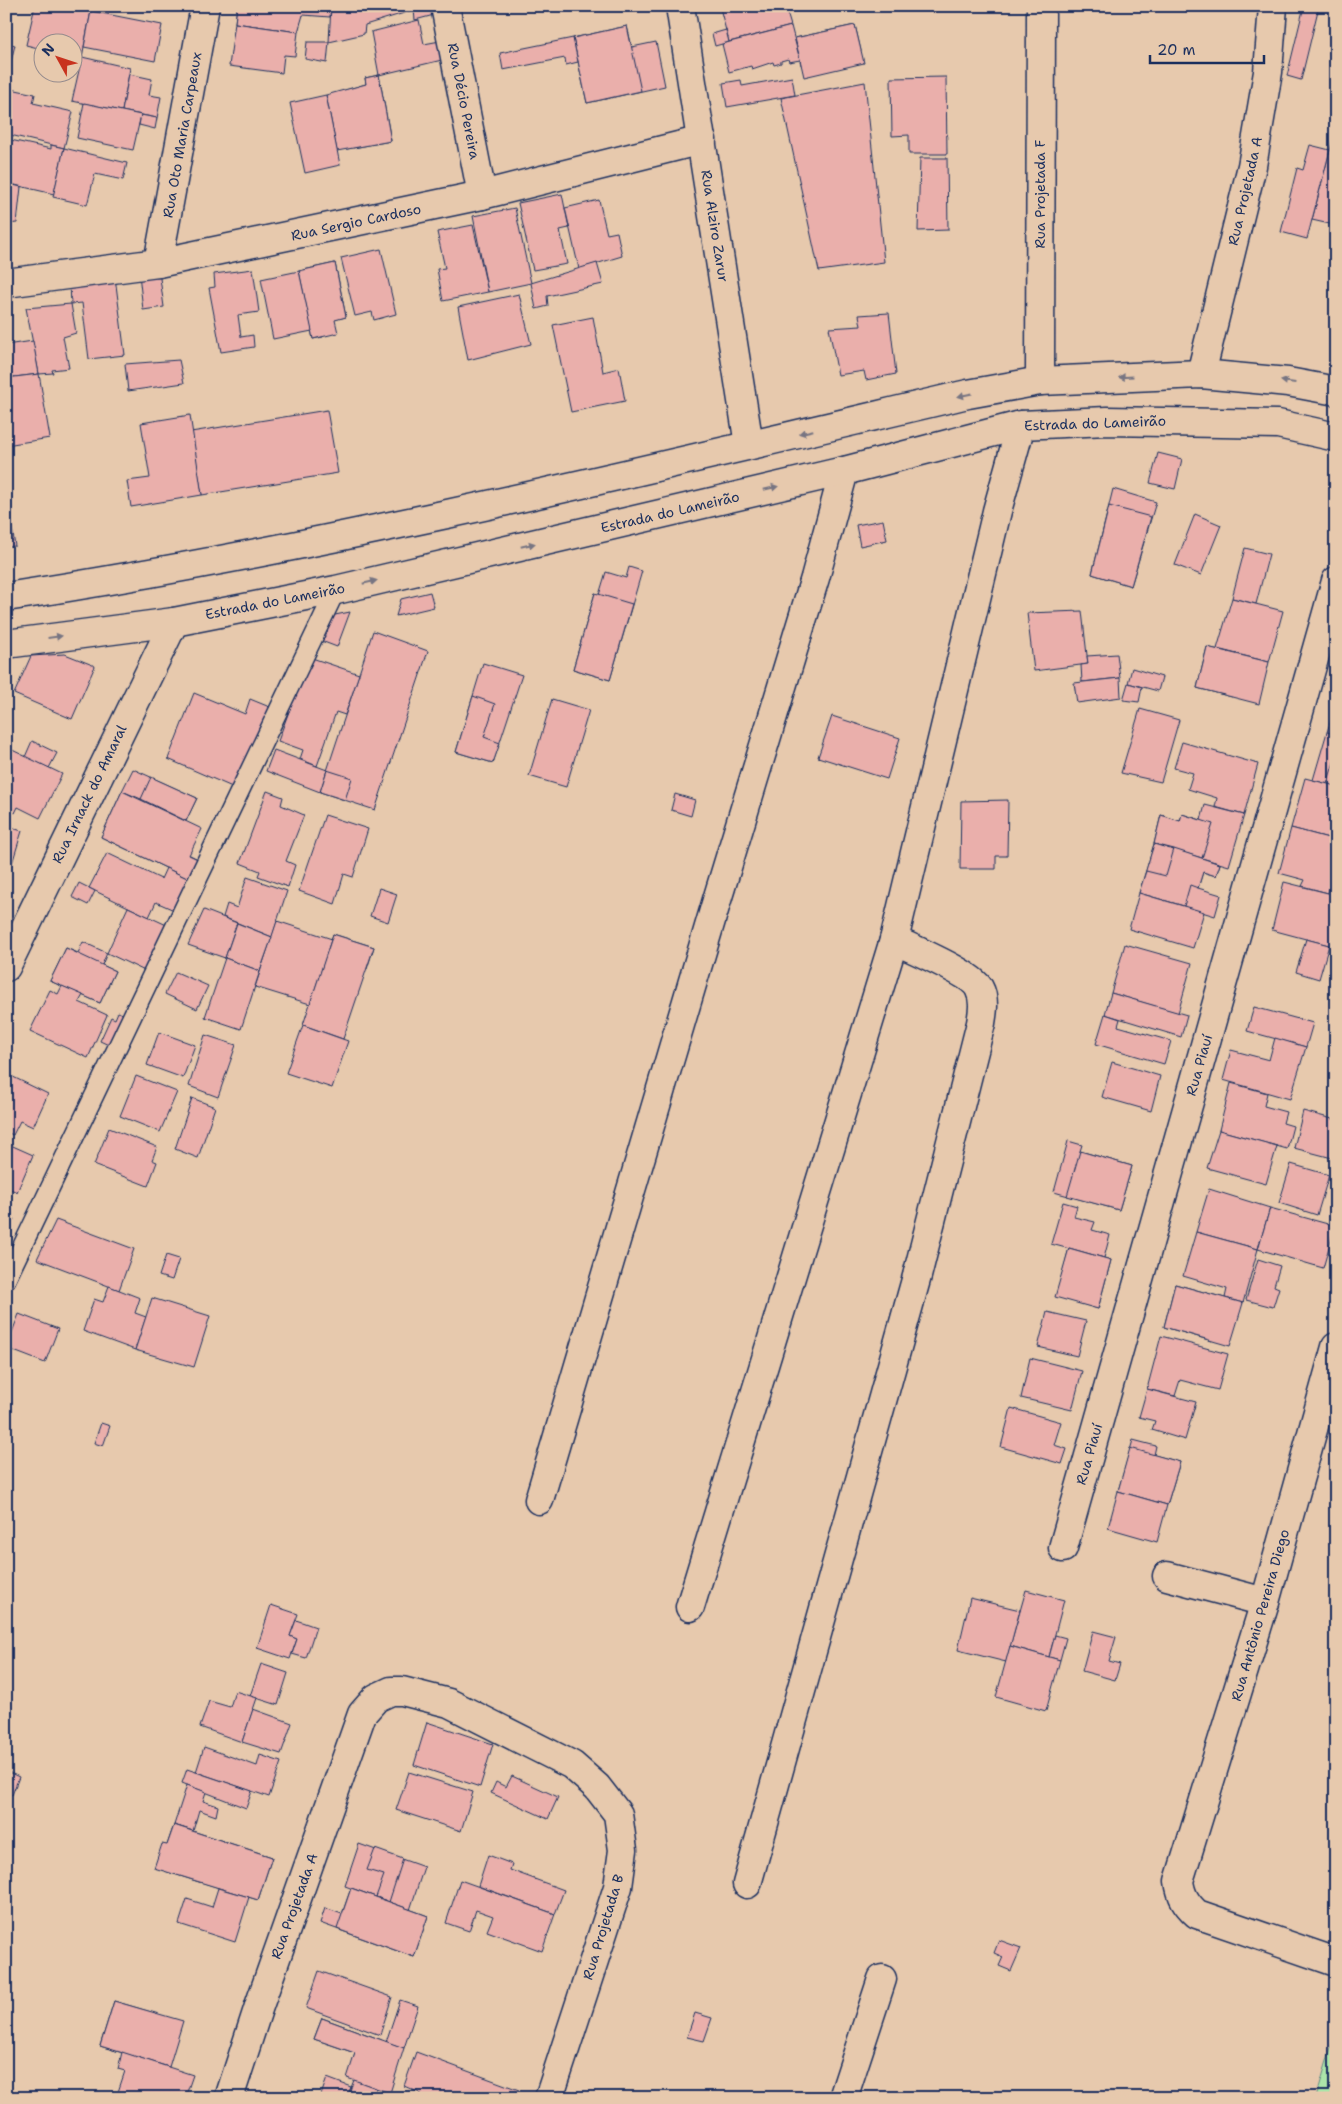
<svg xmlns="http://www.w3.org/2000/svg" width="1342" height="2104" font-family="'Shantell Sans',sans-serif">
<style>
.green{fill:#ace5a9;stroke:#648a84}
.building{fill:#eaafab;stroke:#1b2f5e}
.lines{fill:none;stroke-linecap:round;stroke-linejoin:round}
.lane-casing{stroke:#1b2f5e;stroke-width:21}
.street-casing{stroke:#1b2f5e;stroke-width:31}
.secondary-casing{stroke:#1b2f5e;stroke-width:31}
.lane{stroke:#e7c9ad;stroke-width:18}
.street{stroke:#e7c9ad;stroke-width:28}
.secondary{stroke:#e7c9ad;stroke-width:28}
.oneway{fill:#777482}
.labels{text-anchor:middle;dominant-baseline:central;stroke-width:4.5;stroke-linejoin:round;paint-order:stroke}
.street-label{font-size:14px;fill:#1b2f5e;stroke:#e7c9ad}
</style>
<rect width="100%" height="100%" fill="#e7c9ad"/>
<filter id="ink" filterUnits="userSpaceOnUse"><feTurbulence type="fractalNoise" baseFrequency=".02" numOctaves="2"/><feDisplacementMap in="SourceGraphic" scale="10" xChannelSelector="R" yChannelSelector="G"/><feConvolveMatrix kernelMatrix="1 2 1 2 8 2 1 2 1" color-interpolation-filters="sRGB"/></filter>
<g filter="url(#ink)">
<polygon class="green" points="1332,2044 1336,2046 1336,2098 1316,2098"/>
<g class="building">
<polygon points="35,6 69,6 91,11 82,57 72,55 72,42 42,42 42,49 26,45"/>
<polygon points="237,6 304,6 298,32 235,23"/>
<polygon points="237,6 331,6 330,17 303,15 298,32 235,23"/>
<polygon points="331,6 432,6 434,15 415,20 414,10 365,25 364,34 329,42"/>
<polygon points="785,6 791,26 729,42 720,8"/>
<polygon points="1304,6 1319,6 1301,80 1287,76"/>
<polygon points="91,11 162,25 155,61 84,47"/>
<polygon points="419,20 424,44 440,41 442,60 379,75 371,32"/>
<polygon points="235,23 298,32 295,56 284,55 282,73 229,66"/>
<polygon points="855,25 861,51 801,65 795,38"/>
<polygon points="855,25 864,63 804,77 795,38"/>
<polygon points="627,26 632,47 656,42 665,86 587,103 573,38"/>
<polygon points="627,26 641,91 587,103 573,38"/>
<polygon points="791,26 800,60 789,62 788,59 781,61 781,63 774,65 773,62 752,69 751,66 729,72 722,44"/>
<polygon points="726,30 729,42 715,46 712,34"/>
<polygon points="573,38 578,62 566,65 565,58 503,70 500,53"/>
<polygon points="307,42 329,42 327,63 305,59"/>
<polygon points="6,43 15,45 6,81"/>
<polygon points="82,57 130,68 122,111 72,101"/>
<polygon points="129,74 152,79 149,95 161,97 157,118 122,111"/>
<polygon points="379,75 391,141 347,149 344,135 350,134 342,91 366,84 365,78"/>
<polygon points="379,75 391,141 337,151 326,95 366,84 365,78"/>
<polygon points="792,77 795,95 727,107 723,83 741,80 742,86"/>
<polygon points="946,77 947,154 909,154 909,135 892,136 891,78"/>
<polygon points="865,82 884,262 819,271 781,98"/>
<polygon points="6,88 35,94 33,103 73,112 64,148 6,134"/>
<polygon points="326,95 340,165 305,173 290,103"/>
<polygon points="84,103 141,115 133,150 77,138"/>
<polygon points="141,115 157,118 155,129 139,125"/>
<polygon points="1336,127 1336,218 1334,225 1312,220"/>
<polygon points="6,139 51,149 51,145 64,148 54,194 6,183"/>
<polygon points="1310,145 1330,150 1307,239 1281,232 1297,168 1303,170"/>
<polygon points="64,148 127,163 123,180 95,174 87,205 53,197"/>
<polygon points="920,158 947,158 948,230 918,231"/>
<polygon points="6,183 21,187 17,223 6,224"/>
<polygon points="562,194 569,228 560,230 567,264 533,270 518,203"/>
<polygon points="599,200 607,234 617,232 622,256 579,269 565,208"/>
<polygon points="515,208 531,283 488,292 473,216"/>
<polygon points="473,225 488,292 443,301 437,269 445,268 437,232"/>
<polygon points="381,249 396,314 374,320 372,312 355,316 341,258"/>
<polygon points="335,263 346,317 320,323 323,337 313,339 299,271"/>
<polygon points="335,263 346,317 335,320 338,333 313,339 299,271"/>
<polygon points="597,263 603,284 547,296 548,306 536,309 531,283"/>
<polygon points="253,269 259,312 238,315 241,337 253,335 254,347 221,352 209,288 215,287 214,274"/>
<polygon points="159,271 164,307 143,310 139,274"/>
<polygon points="299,271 312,331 273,339 261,279"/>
<polygon points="115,277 125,355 89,359 82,303 71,304 70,285"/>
<polygon points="519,294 531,344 468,360 458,307"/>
<polygon points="71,304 76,333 63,337 69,368 52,370 53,373 39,374 26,308"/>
<polygon points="889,313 896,374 866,380 864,371 838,375 829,328 861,326 859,315"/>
<polygon points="593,317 603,372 619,368 625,401 571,412 553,325"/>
<polygon points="33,341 39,374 6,378 6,345"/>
<polygon points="179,360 184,383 128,391 125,364"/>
<polygon points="39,374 50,438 6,445 6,378"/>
<polygon points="327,410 338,473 202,495 191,432"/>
<polygon points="190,415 202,495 131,507 127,481 150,478 141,423"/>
<polygon points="1158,453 1182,459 1175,489 1150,483"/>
<polygon points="1113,489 1156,502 1131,586 1092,574"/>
<polygon points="7,498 15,546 6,547 6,498"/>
<polygon points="1109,506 1151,517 1131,586 1092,574"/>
<polygon points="1195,514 1221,525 1201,575 1175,565"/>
<polygon points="883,520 887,540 860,546 856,525"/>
<polygon points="1245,548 1269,554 1256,604 1232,598"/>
<polygon points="629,567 642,571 610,680 573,669 595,593 599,595 606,572 626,578"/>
<polygon points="430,592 434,607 396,616 401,599"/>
<polygon points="595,593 632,604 610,680 573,669"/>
<polygon points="1232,598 1283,611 1269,662 1217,649"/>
<polygon points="1082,611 1088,664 1034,671 1027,613"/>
<polygon points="350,612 337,647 316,639 325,617"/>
<polygon points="373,631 428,651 375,810 320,792"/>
<polygon points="1207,647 1243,656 1232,697 1197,688"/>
<polygon points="1207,647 1269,662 1259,704 1197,688"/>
<polygon points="65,654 95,666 72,719 14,694 31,656"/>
<polygon points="1117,654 1120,678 1082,682 1081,665 1088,664 1087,656"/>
<polygon points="309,657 359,674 345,715 336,712 317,766 300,759 303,750 278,741"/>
<polygon points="483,663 522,675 493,763 456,752"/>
<polygon points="1132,668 1162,677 1158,691 1128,683"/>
<polygon points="1120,678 1121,697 1077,703 1074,683"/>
<polygon points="1128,683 1142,687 1139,702 1123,700"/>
<polygon points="194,693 245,714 250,699 272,708 239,790 168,759"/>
<polygon points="473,696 495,704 484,737 500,743 493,763 456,752"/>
<polygon points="552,699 589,710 566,787 529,776"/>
<polygon points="1336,704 1336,734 1327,732"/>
<polygon points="1140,709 1179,720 1161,782 1121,773"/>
<polygon points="832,716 900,738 887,779 818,757"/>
<polygon points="1327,732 1336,734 1336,786 1313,780"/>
<polygon points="32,741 57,753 49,768 25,757"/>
<polygon points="1182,742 1258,764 1244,815 1215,807 1217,798 1188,789 1193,773 1174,768"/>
<polygon points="6,747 62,774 40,818 18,807 15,813 6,809"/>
<polygon points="274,750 327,770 320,792 266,771"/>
<polygon points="1336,756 1336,786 1327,784"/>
<polygon points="133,769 197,798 186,821 122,791"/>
<polygon points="327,770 352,778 345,800 320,792"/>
<polygon points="151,777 197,798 186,821 141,799"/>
<polygon points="1305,778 1336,786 1336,840 1291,828"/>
<polygon points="122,791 141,799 138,806 193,833 184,852 204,862 189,879 101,837"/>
<polygon points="122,791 202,829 189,855 204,862 189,879 101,837"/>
<polygon points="267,791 283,797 281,805 304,815 286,861 295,865 288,887 258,876 260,871 240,863"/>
<polygon points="675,794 695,800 691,816 671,810"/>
<polygon points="1008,800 1007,856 996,856 996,869 960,869 961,801"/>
<polygon points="1205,805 1244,815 1229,866 1154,844 1161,815 1180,821 1182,814 1201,820"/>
<polygon points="1182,814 1213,824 1202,858 1154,844 1161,815 1180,821"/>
<polygon points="325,815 368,829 353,877 344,874 335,904 299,891"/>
<polygon points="6,826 22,831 10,870 6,869"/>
<polygon points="1291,828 1336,840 1336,887 1330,886 1328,893 1302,886 1305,880 1279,873"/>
<polygon points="1154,844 1174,849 1166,876 1146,871"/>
<polygon points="1154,844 1220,864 1216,876 1203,872 1198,888 1221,895 1215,916 1139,893"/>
<polygon points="1174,849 1220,864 1216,876 1203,872 1198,888 1190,885 1184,906 1139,893 1146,871 1166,876"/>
<polygon points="107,853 161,879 166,868 189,879 174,910 156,902 149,917 89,888"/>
<polygon points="247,877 287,891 272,937 223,917 227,904 237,908"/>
<polygon points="1284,882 1336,895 1336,947 1272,930"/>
<polygon points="79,883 95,891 88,905 72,897"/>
<polygon points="379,888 397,894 388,922 370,916"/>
<polygon points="1139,893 1204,912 1193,948 1129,929"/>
<polygon points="128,907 173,928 151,974 107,953"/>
<polygon points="204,910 237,923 225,958 188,945"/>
<polygon points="277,921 332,939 310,1004 255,987"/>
<polygon points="237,923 272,937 260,971 225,958"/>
<polygon points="333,934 374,947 367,969 326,955"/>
<polygon points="333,934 374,947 343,1039 303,1025"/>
<polygon points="1306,939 1329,945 1319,979 1296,972"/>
<polygon points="83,942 107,953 102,965 115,971 100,1003 50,981 66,948 78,953"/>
<polygon points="1125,944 1192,963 1178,1013 1111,993"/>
<polygon points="66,948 115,971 100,1003 50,981"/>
<polygon points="225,958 260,971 241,1029 205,1017"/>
<polygon points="176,972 208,986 197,1009 165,994"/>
<polygon points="62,986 83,995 79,1002 107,1015 88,1058 30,1031 50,990 58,994"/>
<polygon points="1111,993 1187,1015 1181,1037 1105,1014"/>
<polygon points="1254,1007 1313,1023 1306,1047 1247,1031"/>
<polygon points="118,1012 129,1017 115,1048 100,1041 111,1017 115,1019"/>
<polygon points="1105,1014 1120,1019 1118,1026 1171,1041 1164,1064 1096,1044"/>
<polygon points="303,1025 348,1041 332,1088 286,1073"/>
<polygon points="159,1032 195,1045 183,1078 147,1065"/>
<polygon points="205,1035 236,1045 218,1097 189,1086"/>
<polygon points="1275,1038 1306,1047 1290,1099 1223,1080 1231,1050 1269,1060"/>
<polygon points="1112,1062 1160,1076 1151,1111 1102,1097"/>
<polygon points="9,1075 48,1094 33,1127 20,1121 13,1135 6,1132 6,1080"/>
<polygon points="136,1076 177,1092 160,1132 120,1116"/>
<polygon points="1231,1083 1267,1093 1264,1106 1286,1112 1283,1123 1293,1126 1287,1149 1219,1130"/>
<polygon points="192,1098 215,1107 198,1158 175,1149"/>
<polygon points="1303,1111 1336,1120 1336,1159 1294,1148"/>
<polygon points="109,1128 157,1147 152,1160 157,1162 148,1186 94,1165"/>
<polygon points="1219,1130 1277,1146 1266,1184 1207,1168"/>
<polygon points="1068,1141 1082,1145 1080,1151 1132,1166 1119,1210 1054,1192"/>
<polygon points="6,1143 33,1155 17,1192 6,1187"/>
<polygon points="1080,1151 1132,1166 1119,1210 1067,1196"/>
<polygon points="1291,1164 1329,1175 1317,1215 1279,1203"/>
<polygon points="1209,1189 1270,1208 1258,1249 1196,1232"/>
<polygon points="1063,1202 1077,1206 1074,1217 1095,1222 1092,1230 1110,1235 1104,1258 1051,1244"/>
<polygon points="1270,1208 1335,1226 1323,1268 1258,1249"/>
<polygon points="6,1215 14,1219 6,1237"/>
<polygon points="56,1220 134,1249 119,1290 37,1259"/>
<polygon points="1196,1232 1258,1249 1243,1303 1225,1298 1227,1289 1183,1276"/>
<polygon points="1069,1248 1111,1260 1098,1309 1073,1301 1078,1280 1062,1275"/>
<polygon points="1069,1248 1111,1260 1098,1309 1055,1297"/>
<polygon points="166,1255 179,1259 172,1280 159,1276"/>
<polygon points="1258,1259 1280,1266 1274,1286 1279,1288 1273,1307 1246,1300"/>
<polygon points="1175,1284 1232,1300 1225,1325 1217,1323 1212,1341 1164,1327"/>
<polygon points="1175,1284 1243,1303 1230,1346 1164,1327"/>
<polygon points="109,1286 140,1298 135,1313 146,1317 135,1350 83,1331 94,1299 103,1302"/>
<polygon points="152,1298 210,1316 194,1367 135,1350"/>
<polygon points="1047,1312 1086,1321 1077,1356 1038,1347"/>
<polygon points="19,1314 58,1329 45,1363 6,1348"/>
<polygon points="1161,1336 1228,1354 1218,1390 1180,1380 1175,1396 1147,1389"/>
<polygon points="1030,1358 1082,1371 1072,1410 1021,1398"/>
<polygon points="1147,1389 1196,1402 1185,1440 1152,1430 1155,1421 1139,1417"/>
<polygon points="1011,1408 1061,1422 1054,1445 1067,1449 1062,1464 1001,1447"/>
<polygon points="101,1423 110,1426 103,1446 94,1443"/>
<polygon points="1133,1440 1156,1446 1154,1455 1180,1462 1167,1505 1118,1491"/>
<polygon points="1130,1448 1180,1462 1167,1505 1118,1491"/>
<polygon points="1118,1491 1167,1505 1157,1542 1108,1528"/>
<polygon points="1026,1590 1064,1600 1049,1657 1010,1646"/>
<polygon points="970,1598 1020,1610 1006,1662 958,1650"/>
<polygon points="271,1605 298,1614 290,1636 297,1639 290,1659 257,1648"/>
<polygon points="296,1620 316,1627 306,1658 292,1654 297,1639 290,1636"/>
<polygon points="1093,1631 1116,1637 1109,1661 1120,1664 1115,1680 1082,1671"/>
<polygon points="1055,1635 1066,1638 1060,1660 1049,1657"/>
<polygon points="1010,1646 1060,1660 1046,1711 996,1697"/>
<polygon points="261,1664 288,1673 278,1705 250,1696"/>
<polygon points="235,1691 257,1698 242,1742 200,1727 209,1701 230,1707"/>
<polygon points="253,1709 292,1723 281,1754 242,1742"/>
<polygon points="427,1722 493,1744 480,1787 414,1765"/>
<polygon points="204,1747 257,1766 260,1755 281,1762 269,1797 196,1772"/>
<polygon points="187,1769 252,1791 246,1808 182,1783"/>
<polygon points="6,1771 19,1777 12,1795 6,1793"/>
<polygon points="409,1772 473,1792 461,1831 396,1810"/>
<polygon points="512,1776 558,1797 548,1819 491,1793 496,1782 506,1787"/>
<polygon points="187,1785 206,1792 203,1801 218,1806 216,1816 199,1810 193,1831 174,1825"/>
<polygon points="174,1825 214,1839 206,1863 208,1864 202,1883 159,1869"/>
<polygon points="174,1825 272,1857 258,1900 159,1869"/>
<polygon points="174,1825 272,1857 258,1900 154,1868 162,1844 167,1845"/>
<polygon points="359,1844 424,1867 410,1910 345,1886"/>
<polygon points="375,1849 403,1859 389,1902 376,1897 384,1875 367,1870"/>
<polygon points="488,1855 512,1864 510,1870 564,1890 555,1914 478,1886"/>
<polygon points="460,1880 555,1914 542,1951 487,1931 493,1916 476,1910 469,1931 446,1923"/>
<polygon points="218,1888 249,1897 235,1942 179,1924 187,1899 212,1907"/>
<polygon points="351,1888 428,1916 414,1957 320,1923 325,1908 342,1914"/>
<polygon points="351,1888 428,1916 414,1957 337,1929"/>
<polygon points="999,1940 1021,1948 1011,1971 999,1966 1003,1957 994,1953"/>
<polygon points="319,1971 392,1997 380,2035 306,2008"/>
<polygon points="400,2000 418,2006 404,2048 386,2042"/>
<polygon points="114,2001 151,2012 136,2057 100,2046"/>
<polygon points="114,2001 183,2021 169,2067 100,2046"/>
<polygon points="695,2013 712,2018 704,2041 687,2037"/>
<polygon points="322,2018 382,2040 370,2067 353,2061 355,2053 314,2039"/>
<polygon points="322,2018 404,2048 390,2093 347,2078 355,2053 314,2039"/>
<polygon points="122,2052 193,2075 185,2098 116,2098 125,2071 118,2069"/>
<polygon points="416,2052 519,2090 516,2098 419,2098 420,2093 404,2086"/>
<polygon points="327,2078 351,2087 347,2098 320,2098"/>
<polygon points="354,2080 376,2088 373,2098 347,2098"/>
</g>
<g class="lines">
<defs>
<polyline id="lane" points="6,1280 336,590"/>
<g id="street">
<polyline points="445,6 482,195"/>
<polyline points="680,6 749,445"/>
<polyline points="158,263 205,6"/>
<polyline points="6,283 158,263 482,195 702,140"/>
<polyline points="1201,374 1252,166 1268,72 1273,6"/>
<polyline points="1040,381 1041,6"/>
<polyline points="6,967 174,622"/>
<path d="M1336 1347 1265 1602 1179 1881C1181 1896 1186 1904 1197 1914L1336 1962"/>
<polyline points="539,1500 717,900 815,578 844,471"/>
<polyline points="1063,1548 1336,581"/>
<polyline points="1167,1576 1265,1602"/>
<polyline points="690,1607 894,940 997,511 1021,425"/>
<path d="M747 1884 917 1276 981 1023C983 1011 985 999 979 988 972 974 911 948 894 940"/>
<polyline points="229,2098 259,2006 362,1714 376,1698 391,1691 402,1691 449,1703 572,1765 597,1787 618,1814 623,1850 618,1887 549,2098"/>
<polyline points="843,2098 882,1979"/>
</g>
<g id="secondary">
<path d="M6 597C330 547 649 469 968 394L1040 381 1201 374 1288 382 1336 391"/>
<polyline points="6,644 174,622 336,590 844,471 1021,425 1107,421 1278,424 1336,437"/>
</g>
</defs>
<use href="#lane" class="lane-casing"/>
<use href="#street" class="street-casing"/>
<use href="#secondary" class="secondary-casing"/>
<use href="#lane" class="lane"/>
<use href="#street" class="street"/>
<use href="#secondary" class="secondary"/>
</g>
<defs><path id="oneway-solid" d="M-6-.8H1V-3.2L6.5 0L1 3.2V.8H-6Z" transform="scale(1.25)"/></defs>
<g class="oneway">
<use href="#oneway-solid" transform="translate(1126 377) rotate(177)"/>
<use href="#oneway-solid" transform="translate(1288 382) rotate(-172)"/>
<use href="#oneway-solid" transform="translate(965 395) rotate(168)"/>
<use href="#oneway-solid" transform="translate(806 432) rotate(167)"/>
<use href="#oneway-solid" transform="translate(771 488) rotate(-13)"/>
<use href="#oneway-solid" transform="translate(528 545) rotate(-13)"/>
<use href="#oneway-solid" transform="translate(370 582) rotate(-13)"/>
<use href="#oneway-solid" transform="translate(55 637) rotate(-8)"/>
</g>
</g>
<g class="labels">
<g class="street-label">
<text transform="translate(464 101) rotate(79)">Rua Décio Pereira</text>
<text transform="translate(182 135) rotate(-80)">Rua Oto Maria Carpeaux</text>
<text transform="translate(1245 191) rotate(-77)">Rua Projetada A</text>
<text transform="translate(1040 194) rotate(-90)">Rua Projetada F</text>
<text transform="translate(356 222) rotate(-12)">Rua Sergio Cardoso</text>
<text transform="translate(715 226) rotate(81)">Rua Alziro Zarur</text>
<text transform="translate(1095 423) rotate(-2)">Estrada do Lameirão</text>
<text transform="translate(670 512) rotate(-13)">Estrada do Lameirão</text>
<text transform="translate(275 601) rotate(-11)">Estrada do Lameirão</text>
<text transform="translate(89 794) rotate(-64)">Rua Irnack do Amaral</text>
<text transform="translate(1199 1065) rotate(-74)">Rua Piauí</text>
<text transform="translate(1089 1454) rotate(-74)">Rua Piauí</text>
<text transform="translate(1260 1615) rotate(-74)">Rua Antônio Pereira Diego</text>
<text transform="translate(294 1906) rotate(-70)">Rua Projetada A</text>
<text transform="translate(603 1927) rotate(-73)">Rua Projetada B</text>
</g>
</g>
<rect width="1342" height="2104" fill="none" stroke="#e7c9ad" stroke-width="25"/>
<rect x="12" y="12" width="1317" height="2079" fill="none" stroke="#1b2f5e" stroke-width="2" filter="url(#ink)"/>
<g transform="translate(58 58) rotate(310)"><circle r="24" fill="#e7c9ad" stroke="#958b8d"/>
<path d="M0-4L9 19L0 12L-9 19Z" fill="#c8321e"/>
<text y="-8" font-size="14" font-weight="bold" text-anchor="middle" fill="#1b2f5e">N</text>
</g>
<path d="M1150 55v8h114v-8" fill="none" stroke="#1b2f5e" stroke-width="2.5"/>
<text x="1157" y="55" font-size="15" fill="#1b2f5e" stroke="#e7c9ad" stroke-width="4" paint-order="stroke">20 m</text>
</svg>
